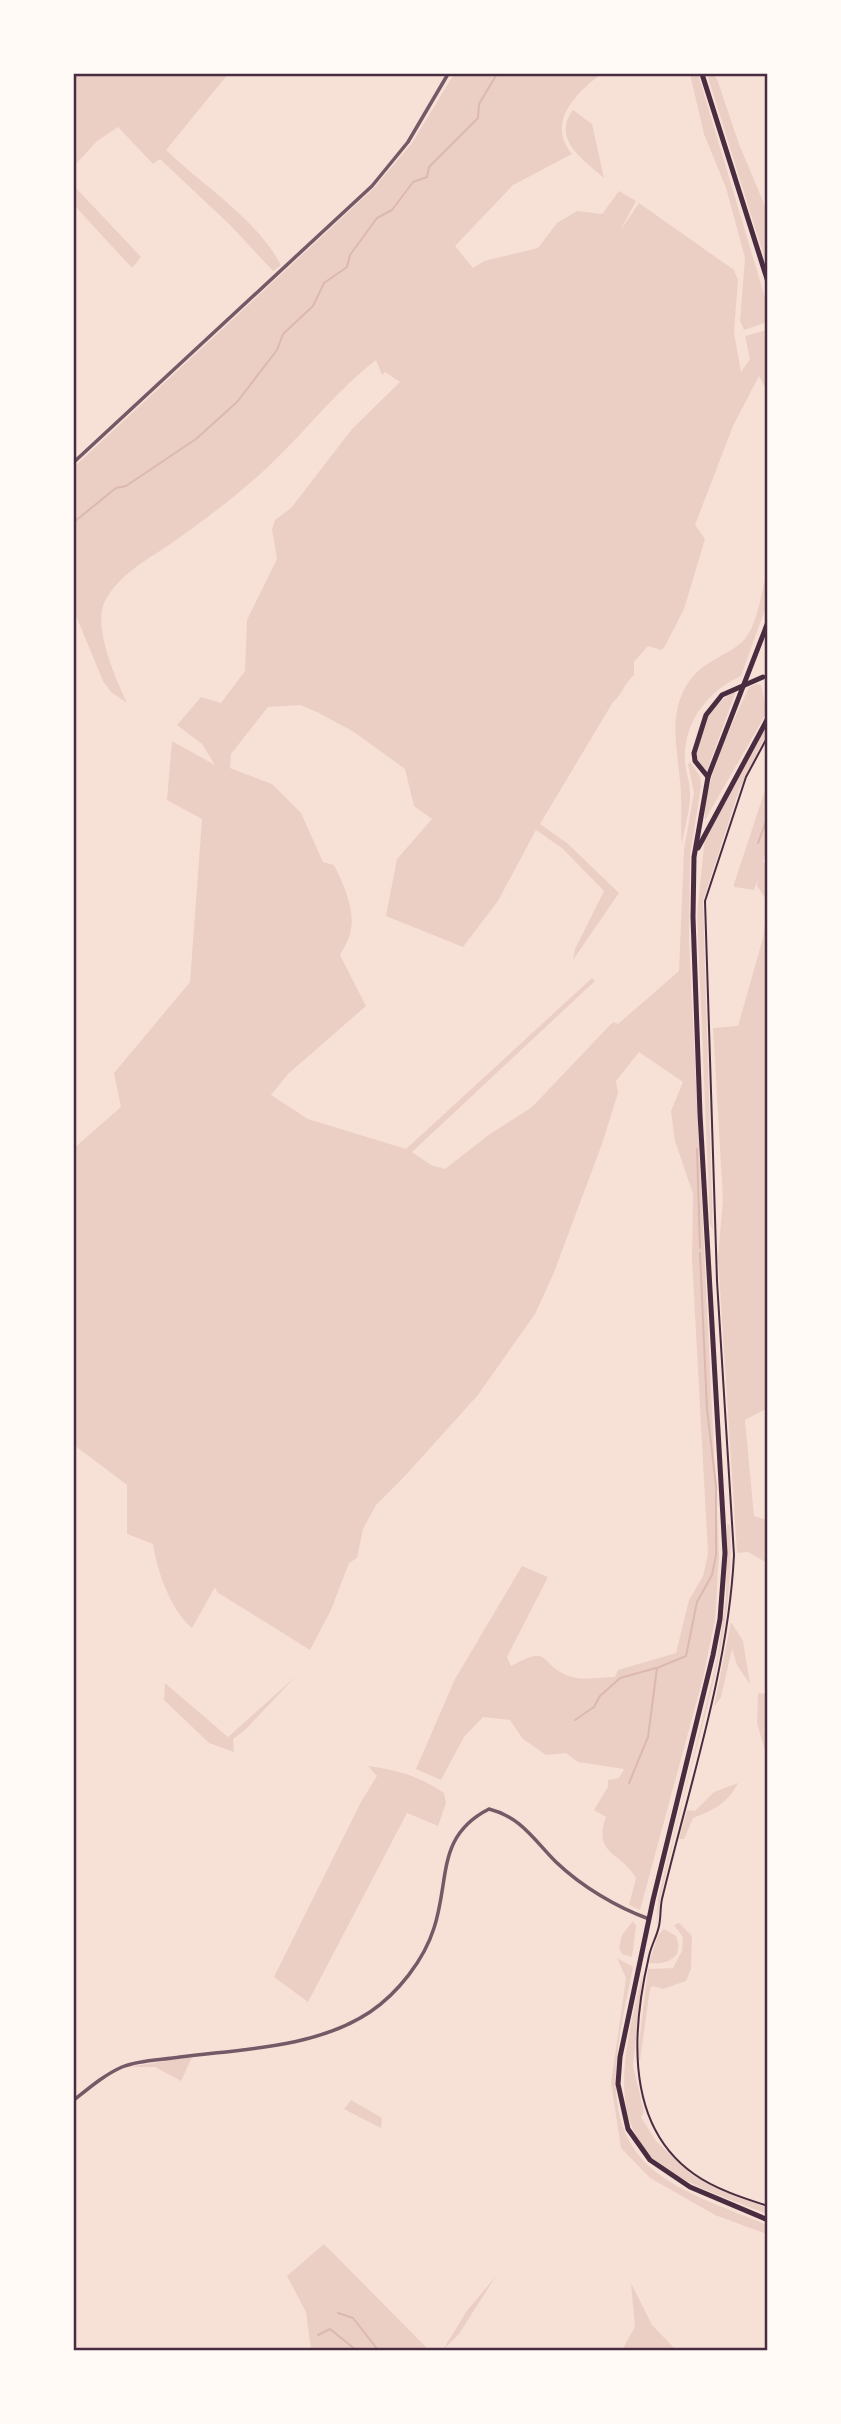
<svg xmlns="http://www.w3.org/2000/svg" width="841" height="2424" font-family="Overpass,sans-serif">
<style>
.green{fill:#ebcfc5}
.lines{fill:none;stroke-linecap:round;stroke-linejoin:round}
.stream{stroke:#dcb8b0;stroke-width:2}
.path{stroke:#4a2c40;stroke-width:2}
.minor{stroke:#755966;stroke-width:3.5}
.tertiary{stroke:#755966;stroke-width:3.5}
.primary{stroke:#4a2c40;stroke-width:5}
.neatline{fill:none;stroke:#4a2c40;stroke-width:2.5}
</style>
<rect width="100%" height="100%" fill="#f7e1d7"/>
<g class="green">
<path d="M74 74H228L166 150C204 187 255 217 281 265L273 271 230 225 160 159 153 164 118 127 97 141 74 166Z"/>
<path d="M454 74H601C575 94 546 123 572 154L513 185 455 246 473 268 484 261 538 248 557 223 577 211 602 214 619 191 636 201 620 231 639 203 734 270 738 280 734 332 741 372 750 359 745 336 767 330V391L759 376 733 426 695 525 705 539 684 609 665 646 661 650 648 646 634 662V675C624 683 623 694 613 702L540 824 567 843 619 893 573 960 575 949 604 891 562 848 536 830 498 901 463 947 386 916 397 859 432 819 414 806 405 769 354 732 317 712 300 705 268 707 231 754 230 768 272 784 301 813 323 862 334 865C343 883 355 909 351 929 350 938 344 948 340 955L366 1006 288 1074 271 1095 308 1119 406 1149 592 978 595 981 412 1152 431 1165 445 1169 490 1134 532 1107 610 1025 614 1022 618 1024 679 971 684 849 694 793 688 764 690 762 700 776 701 786 690 856 689 940 719 1554 715 1620 703 1678 640 1910 629 1905 636 1878C621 1852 592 1854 606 1817L594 1810 608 1787V1780L619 1778 624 1769 578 1762 566 1753 546 1755 523 1739 510 1720 483 1717 464 1737 441 1780 416 1769 455 1679 522 1566 548 1577 507 1657 511 1666C553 1643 537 1664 569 1676 583 1681 602 1677 615 1677L618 1670 676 1653 689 1600 703 1576 708 1554 692 1259 693 1194 675 1141 671 1111 683 1082 639 1052 616 1081 618 1093 602 1144 553 1275 535 1314 478 1395 404 1477 376 1505 363 1529 357 1558 349 1563 331 1610 310 1650 217 1592 215 1587 192 1628C171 1611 157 1571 153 1544L127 1534V1485L74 1445V1148L121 1107 114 1073 190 982 202 819 167 800 172 741 215 765 202 744 177 725 201 697 221 703 245 671 247 620 277 559 272 529 275 520 291 508 352 429 400 382 385 372 382 375 376 360C339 388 310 426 277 458 245 490 206 519 169 545 145 561 119 575 105 601 92 625 116 680 127 703L111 692 103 681 74 611V467L374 188 412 143Z"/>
<polygon points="690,74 698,74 767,304 767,322 744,330 740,321 745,258 726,188 704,134"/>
<polygon points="707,74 713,74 717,79 739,144 767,211 767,266"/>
<path d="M573 110 592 124 604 178C584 160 551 139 573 110Z"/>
<polygon points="74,186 141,257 132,268 74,205"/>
<path d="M767 571V604L741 676C709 690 683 722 685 760 685 771 690 781 690 792 691 809 684 827 682 845 680 828 682 813 681 796 680 754 662 708 697 672 709 660 729 654 742 642 758 627 761 592 767 571Z"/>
<path d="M757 684 761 685 767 712 705 820C701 787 735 718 749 687Z"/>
<path d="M736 691 706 773C703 769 697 763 696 759 690 734 716 700 736 691Z"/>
<polygon points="767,723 767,733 739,790 703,901 713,1231 710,1224 697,914 705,836"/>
<polygon points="767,784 767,847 763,862 767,864 767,901 757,886 758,879 754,890 734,887 734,884"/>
<polygon points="767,907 768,1408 745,1420 754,1516 767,1520 767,1563 748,1552 737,1553 718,1257 723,1200 713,1028 738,1026 763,938"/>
<path d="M727 1524 730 1525C735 1611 712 1691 690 1773 679 1815 670 1857 660 1899L656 1926 658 1899 717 1660 726 1598Z"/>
<polygon points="731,1622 743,1641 750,1684 737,1665 732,1649 721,1697 714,1707"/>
<polygon points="296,1676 245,1730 233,1739 234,1752 209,1743 164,1700 165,1683 228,1737"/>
<polygon points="758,1693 767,1694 767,1758 757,1723"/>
<path d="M368 1766C398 1770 419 1776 444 1793L446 1803 438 1826 407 1813 308 2002 274 1977 361 1802 377 1776Z"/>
<path d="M738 1783C728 1803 714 1810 693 1818L684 1839H679L687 1810 695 1811 714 1792Z"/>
<polygon points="633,1921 636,1926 632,1957 622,1954 619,1948 622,1935"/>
<polygon points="679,1923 692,1936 691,1969 686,1981 663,1989 652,1986 650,1989 640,2060 637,2060 648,1969 673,1968 682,1951 683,1937 674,1925"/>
<path d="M664 1929 676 1936C685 1958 667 1965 649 1963L658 1935Z"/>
<path d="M617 1958 633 1967C620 2037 591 2126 660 2175 692 2198 732 2210 767 2225V2234L715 2215 650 2178 621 2148 611 2083 626 1978Z"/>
<path d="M643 1972 633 2066 644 2112 641 2117 656 2141 692 2175 767 2208V2214C735 2201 699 2190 669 2171 599 2126 628 2037 643 1972Z"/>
<polygon points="192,2057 181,2081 155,2067 128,2067"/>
<polygon points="351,2100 382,2118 381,2128 344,2109"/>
<polygon points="324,2244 415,2336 429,2350 311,2350 306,2312 287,2276"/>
<polygon points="496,2276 459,2334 443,2350 466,2312"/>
<polygon points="631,2283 652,2325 676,2350 622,2350 635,2327"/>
</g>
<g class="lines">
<g class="stream">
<polyline points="74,522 116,488 126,486 196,439 237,402 277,350 283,334 313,306 324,283 347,267 350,255 377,218 392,210 413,182 427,177 429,167 478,118 479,104 497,74"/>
<polyline points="758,843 768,816"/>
<polyline points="697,1149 700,1248"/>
<polyline points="575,1720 594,1707 600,1696 620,1678 656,1668"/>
<polyline points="629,1783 648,1737 657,1668 686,1656 697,1602 712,1575 716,1555 716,1486 707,1409 700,1253"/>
<polyline points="338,2313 353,2318 378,2350"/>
<polyline points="318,2335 330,2329 356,2350"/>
</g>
<path class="path" d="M768 736 746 777 705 901 717 1281 734 1555C728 1672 689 1786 662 1899 660 1908 661 1917 659 1926 657 1936 651 1946 649 1956 632 2029 624 2125 694 2174 715 2189 743 2198 768 2206"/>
<path class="minor" d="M74 2100C89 2088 104 2075 122 2067 139 2060 162 2060 180 2057 242 2049 316 2048 370 2012 398 1993 424 1960 434 1928 450 1879 436 1836 489 1809 521 1817 534 1840 556 1862 581 1886 616 1907 649 1919"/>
<polyline class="tertiary" points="74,462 372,186 408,142 448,74"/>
<g class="primary">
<polyline points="702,74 768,282"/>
<polyline points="768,622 708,777 694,857 693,917 700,1114 725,1553 720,1619 713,1655 653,1900 620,2057 618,2084 628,2129 650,2160 690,2187 768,2220"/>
<polyline points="708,777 695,761 694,753 706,715 722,695 763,677"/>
<polyline points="698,848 768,718"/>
</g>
</g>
<rect width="841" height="2424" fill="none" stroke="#fffaf5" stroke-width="150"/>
<rect x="75" y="75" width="691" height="2274" class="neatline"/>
</svg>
